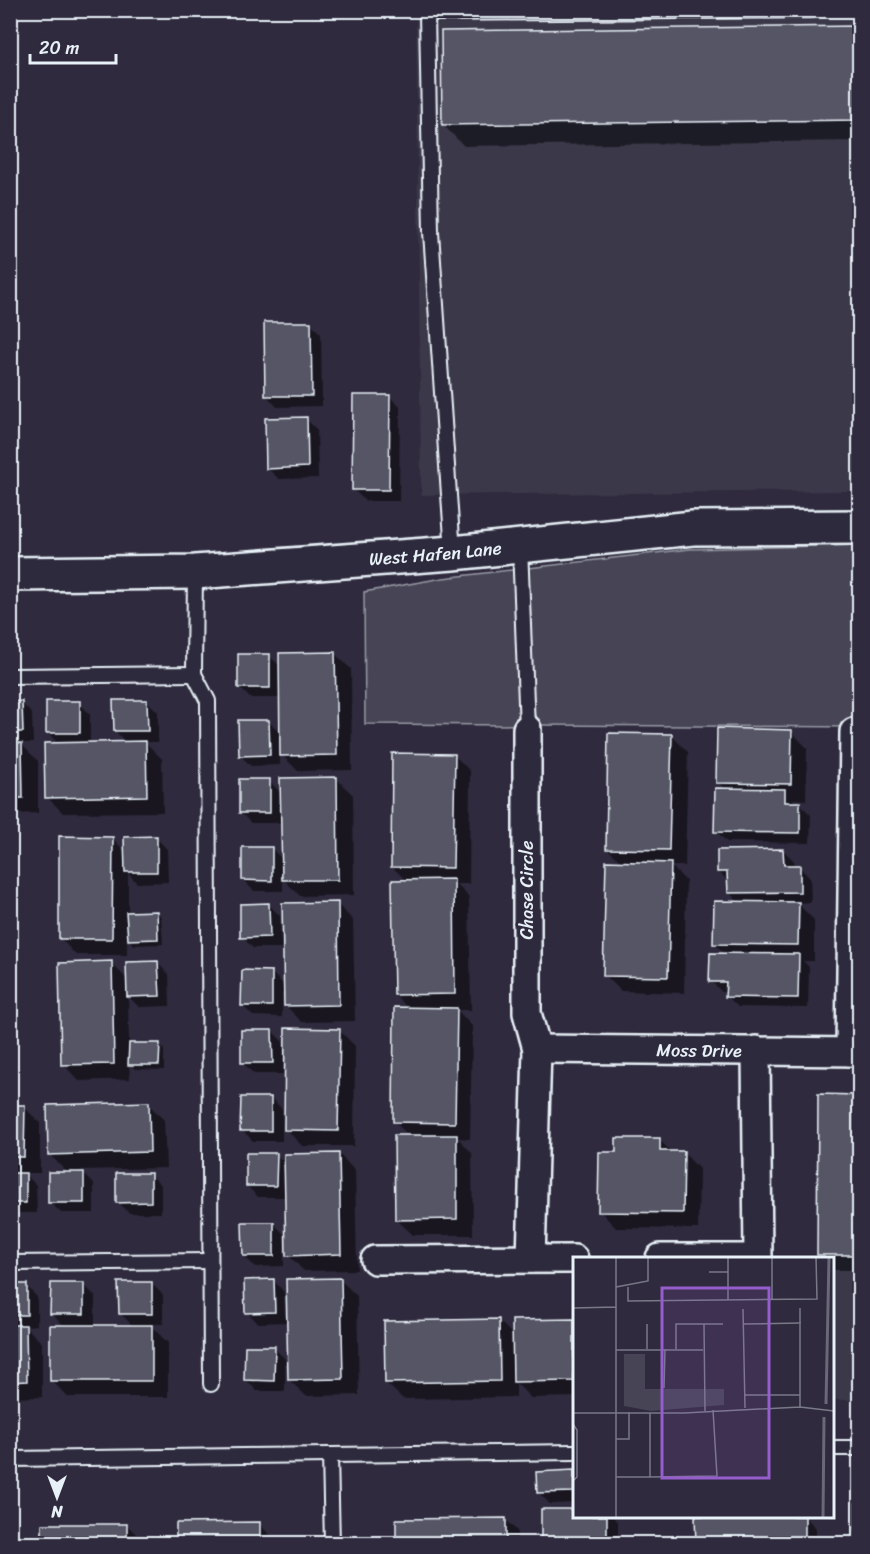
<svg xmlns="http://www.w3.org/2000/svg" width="870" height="1554" font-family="Sriracha,sans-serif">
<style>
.built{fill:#3b3749}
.green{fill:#464455;stroke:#979aa6;stroke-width:1.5}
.shadow{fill:#0007}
.building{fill:#575565;stroke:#e8f1f8;stroke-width:1.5}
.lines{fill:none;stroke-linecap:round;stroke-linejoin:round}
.service-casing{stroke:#e8f1f8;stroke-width:18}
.minor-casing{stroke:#e8f1f8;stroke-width:32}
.secondary-casing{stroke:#e8f1f8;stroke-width:38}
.service{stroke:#2f2a3d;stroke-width:14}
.minor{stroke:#2f2a3d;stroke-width:27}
.secondary{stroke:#2f2a3d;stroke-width:33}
.labels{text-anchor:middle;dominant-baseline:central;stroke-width:5;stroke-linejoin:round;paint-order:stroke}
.street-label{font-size:18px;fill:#e8f1f8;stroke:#2f2a3d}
.inset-river{fill:none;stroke:#696978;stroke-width:3}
.inset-road{fill:none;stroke:#797a88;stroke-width:1.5}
.view{fill:#965dcd;fill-opacity:0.15;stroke:#965dcd;stroke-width:3}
.inset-edge{fill:none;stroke:#e8f1f8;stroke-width:3}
</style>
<rect width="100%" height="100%" fill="#2f2a3d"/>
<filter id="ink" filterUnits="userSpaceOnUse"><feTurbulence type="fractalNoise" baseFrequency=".0167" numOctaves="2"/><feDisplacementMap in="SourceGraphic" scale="12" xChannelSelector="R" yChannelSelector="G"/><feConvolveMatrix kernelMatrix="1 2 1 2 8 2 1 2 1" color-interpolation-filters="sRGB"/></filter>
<g filter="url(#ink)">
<g class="built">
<polygon points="416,11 859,11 859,491 421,495"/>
<polygon points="804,1258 859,1258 859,1400 833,1400 832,1258"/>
</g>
<polygon class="green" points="859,545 859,727 365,724 364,592 443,578 690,549"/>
<g class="shadow">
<polygon points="860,28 860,141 464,146 443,125"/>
<polygon points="310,323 321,334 322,406 277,407 266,395"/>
<polygon points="389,396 400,407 399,501 365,501 354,490"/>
<polygon points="306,419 317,430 318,478 279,479 267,468"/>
<polygon points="334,653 351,669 352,770 298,771 280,753 280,765 251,766 240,755 268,721 282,735 281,698 250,698 239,687 269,656 281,667"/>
<polygon points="147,701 158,712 158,742 145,742 162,759 163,812 63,813 47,797 59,744 47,732 79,703 90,714 90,743 127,743 115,731"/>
<polygon points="10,703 21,703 32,714 33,743 20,743 38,761 38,813 10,814"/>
<polygon points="791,731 807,748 806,800 793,799 795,804 800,804 811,815 810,843 727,842 716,831 726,790 718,782"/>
<polygon points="672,736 688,752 685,866 671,866 686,881 684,993 621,991 605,975 622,863 607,848"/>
<polygon points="454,755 470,771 469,884 456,884 469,897 471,1010 457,1010 472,1026 470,1139 458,1138 472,1153 473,1235 413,1235 396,1219 410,1137 394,1121 409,1009 395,995 407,881 392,867"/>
<polygon points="336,778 353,795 354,895 300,896 283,879 283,891 254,891 243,880 272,849 283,860 283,823 251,823 240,812 269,781 282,794"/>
<polygon points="112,838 126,852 156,838 167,849 168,882 137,883 128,873 128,913 156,912 161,917 163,944 134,945 127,938 127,955 76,955 60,938"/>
<polygon points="783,850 794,861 794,867 799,867 810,878 811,902 797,903 814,920 814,961 803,961 809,967 808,1008 738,1007 727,996 727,992 722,992 711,981 726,955 714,943 739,903 729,892 729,882 718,871"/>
<polygon points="337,904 353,920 355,1021 302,1022 285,1005 285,993 282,993 282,1017 253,1016 242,1005 271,972 285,986"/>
<polygon points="269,905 280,916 281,948 253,948 242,937"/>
<polygon points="111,963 128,980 157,963 169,974 170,1006 139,1007 128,996 129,1044 159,1045 164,1050 164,1070 135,1069 129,1063 130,1079 79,1081 63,1064"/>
<polygon points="339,1030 355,1046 354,1146 302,1146 286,1129"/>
<polygon points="272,1031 283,1042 283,1074 254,1074 243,1063"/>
<polygon points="856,1096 860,1099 860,1270 835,1270 832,1268 832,1258 823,1258 819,1254"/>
<polygon points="271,1098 282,1109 282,1141 253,1141 242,1130"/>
<polygon points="148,1104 164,1120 166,1168 80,1170 94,1184 94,1213 61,1213 50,1202 69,1174 50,1155"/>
<polygon points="10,1107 24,1107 40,1123 40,1173 24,1173 36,1185 37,1213 10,1213"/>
<polygon points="659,1140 672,1152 683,1152 699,1169 698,1229 616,1228 600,1211 618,1153"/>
<polygon points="339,1154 355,1171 357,1270 304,1271 288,1255 286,1197 258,1197 247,1186 276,1155 286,1164"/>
<polygon points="150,1174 161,1185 161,1213 129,1213 118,1202"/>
<polygon points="273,1223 284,1234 284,1266 255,1267 244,1256"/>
<polygon points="273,1280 284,1292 285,1317 340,1280 357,1296 359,1395 306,1396 289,1380 288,1322 258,1323 247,1312"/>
<polygon points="152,1284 163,1295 163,1324 149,1324 168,1343 168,1397 68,1397 51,1380 65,1327 52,1313 84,1285 95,1296 95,1327 134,1327 120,1313"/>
<polygon points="10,1286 26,1286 37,1297 37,1325 25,1326 42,1343 42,1397 10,1398"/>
<polygon points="499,1321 513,1335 513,1322 574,1321 574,1397 531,1398 516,1383 516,1397 403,1399 386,1383"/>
<polygon points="274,1348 285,1359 285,1391 257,1391 246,1380"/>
<polygon points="574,1472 574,1503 550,1504 539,1493 538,1473"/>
<polygon points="542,1511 574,1511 574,1516 612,1516 618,1522 618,1544 543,1544"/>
<polygon points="805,1517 816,1528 816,1544 697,1544"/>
<polygon points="506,1520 517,1531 517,1544 397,1544"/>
<polygon points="259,1524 270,1535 270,1544 177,1544"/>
<polygon points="127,1525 138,1536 138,1544 44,1544"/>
</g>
<g class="building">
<polygon points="860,26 860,120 442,125 441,31"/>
<polygon points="264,322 311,322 312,396 265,396"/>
<polygon points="353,395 390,395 389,490 352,490"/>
<polygon points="307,417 308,467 266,469 265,418"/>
<polygon points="335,652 337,755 280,756 279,653"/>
<rect x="238" y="654" width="32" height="34"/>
<polygon points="113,700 147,700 148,731 114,731"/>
<polygon points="22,701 23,732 10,732 10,702"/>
<rect x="46" y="701" width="34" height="32"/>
<polygon points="238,720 269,720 270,755 239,756"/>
<polygon points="717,728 792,730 791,784 716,783"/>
<polygon points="608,733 672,734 669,850 606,849"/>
<polygon points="146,741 147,796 45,798 44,743"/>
<polygon points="10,743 22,743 23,798 10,798"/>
<polygon points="392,753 455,754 453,868 391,867"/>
<polygon points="337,777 338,880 282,880 280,778"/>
<rect x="239" y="779" width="31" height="34"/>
<polygon points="715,788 785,789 785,802 800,802 800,833 714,832"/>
<polygon points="59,836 113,837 112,939 59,939"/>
<polygon points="157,836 157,872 125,872 124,837"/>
<polygon points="242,847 272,847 272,881 242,880"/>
<polygon points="783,849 784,865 800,865 800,892 728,893 727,872 717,872 717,850"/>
<polygon points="606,861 671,863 668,977 603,976"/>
<polygon points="454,879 455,994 394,995 392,880"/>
<polygon points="714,901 799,902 798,945 713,944"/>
<polygon points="338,902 339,1005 284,1006 282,903"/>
<polygon points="269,903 270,937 240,938 240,904"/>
<polygon points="157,911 158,939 128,940 126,912"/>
<polygon points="710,953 799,954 798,998 725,997 726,982 709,982"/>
<polygon points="112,961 114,1064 61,1065 59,963"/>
<polygon points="158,961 160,996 127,997 126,962"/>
<polygon points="242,970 272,971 272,1006 241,1006"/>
<polygon points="394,1007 457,1008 455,1123 393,1122"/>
<polygon points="285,1028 340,1029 338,1131 284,1130"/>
<polygon points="241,1030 272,1030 273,1063 241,1063"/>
<polygon points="129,1043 160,1043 159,1065 128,1065"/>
<polygon points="818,1094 857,1095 856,1255 817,1255"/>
<polygon points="241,1097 271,1097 271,1131 240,1131"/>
<polygon points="149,1102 150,1152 48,1155 47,1105"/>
<polygon points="10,1105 25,1105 24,1157 10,1157"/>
<polygon points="394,1135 457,1135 457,1219 395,1220"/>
<polygon points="616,1138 660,1138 660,1151 684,1151 683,1213 598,1212 599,1152 616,1152"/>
<polygon points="246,1153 277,1153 276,1186 246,1186"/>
<polygon points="339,1153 341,1254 286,1256 284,1154"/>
<rect x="48" y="1172" width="36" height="31"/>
<rect x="10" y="1173" width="16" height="30"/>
<polygon points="116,1173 151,1173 151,1202 116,1203"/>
<polygon points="242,1222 274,1222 274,1256 243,1256"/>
<polygon points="341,1278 343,1379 288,1380 286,1279"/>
<polygon points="274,1279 275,1312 245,1313 244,1280"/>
<polygon points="118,1282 152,1282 152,1314 119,1314"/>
<polygon points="51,1283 84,1283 84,1314 50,1314"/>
<rect x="10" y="1284" width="17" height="31"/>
<polygon points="499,1319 500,1381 385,1383 384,1321"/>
<polygon points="574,1319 574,1381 513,1382 512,1320"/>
<polygon points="10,1325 26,1325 27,1381 10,1382"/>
<rect x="50" y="1325" width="102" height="56"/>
<polygon points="245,1346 275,1346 274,1381 244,1380"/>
<polygon points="574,1470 574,1492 537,1493 536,1472"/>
<rect x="856" y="1503" width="4" height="41"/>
<polygon points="541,1509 574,1509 574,1516 607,1516 607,1544 541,1544"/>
<polygon points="695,1516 805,1516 805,1544 696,1544"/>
<polygon points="506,1518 506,1544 396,1544 396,1519"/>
<polygon points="260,1522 260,1544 176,1544 176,1523"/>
<rect x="42" y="1524" width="85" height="20"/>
</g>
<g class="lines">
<defs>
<g id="service">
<polyline points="520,546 527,729"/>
<polyline points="453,553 431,232 427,13 810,10"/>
<polyline points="195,572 194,674 208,701 211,1384"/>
<polyline points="10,676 194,674"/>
<polyline points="10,1263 210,1261"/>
<polyline points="832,1448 860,1448"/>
<polyline points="330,1455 332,1544"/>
<polyline points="10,1459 574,1452"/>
</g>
<g id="minor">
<polyline points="527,729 527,1013 537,1049 531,1259"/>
<path id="s1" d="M537 1049 860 1052"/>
<polyline points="850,1052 854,732"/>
<polyline points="660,1258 758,1258 756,1050"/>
<polyline points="375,1260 574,1259"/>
</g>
<g id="secondary">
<path id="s2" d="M10 574 195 572 453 553 693 528 860 527"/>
</g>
</defs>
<use href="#service" class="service-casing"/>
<use href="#minor" class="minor-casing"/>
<use href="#secondary" class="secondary-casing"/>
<use href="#service" class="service"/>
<use href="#minor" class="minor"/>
<use href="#secondary" class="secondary"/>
</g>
</g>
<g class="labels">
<g class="street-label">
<text stroke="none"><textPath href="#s2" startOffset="426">West Hafen Lane</textPath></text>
<text transform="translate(527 890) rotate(-90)">Chase Circle</text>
<text stroke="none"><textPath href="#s1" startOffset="162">Moss Drive</textPath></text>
</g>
</g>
<g transform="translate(573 1257)">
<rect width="261" height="261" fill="#2f2a3d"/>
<path d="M51 97H72V132H151V148L78 154 51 149Z" fill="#464455"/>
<path class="inset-river" d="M253 147 256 0M250 261 251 160"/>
<path class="inset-road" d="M43 0V261M155 0V43M199 0V42M136 15H155M43 30 75 24V0M55 30V44L244 42 243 0M0 51 43 50M227 51V150M170 52 172 151M74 67V92M131 67 132 154M170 67 228 66M103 92V67H150M43 93H130M91 131 92 92M172 138H227M0 156H111L227 150 261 154M77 156V220L144 219 140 153M0 167 4 173V220L0 224M43 182H56V155M43 220H77M57 261H93"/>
<path class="view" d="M89 31H196V221H89Z"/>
<rect width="261" height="261" class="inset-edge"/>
</g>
<rect width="870" height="1554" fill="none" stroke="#2f2a3d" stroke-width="36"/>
<rect x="18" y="18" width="834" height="1518" fill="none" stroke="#e8f1f8" stroke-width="2" filter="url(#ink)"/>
<g transform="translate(57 1497) rotate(180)" stroke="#2f2a3d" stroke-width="4.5" paint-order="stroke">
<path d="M0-4.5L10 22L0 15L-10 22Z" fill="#e8f1f8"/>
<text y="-9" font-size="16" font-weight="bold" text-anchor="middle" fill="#e8f1f8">N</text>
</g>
<path d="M30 54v9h86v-9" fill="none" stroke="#e8f1f8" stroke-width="3"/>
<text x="39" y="54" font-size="18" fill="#e8f1f8" stroke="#2f2a3d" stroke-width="4.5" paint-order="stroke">20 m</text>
</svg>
